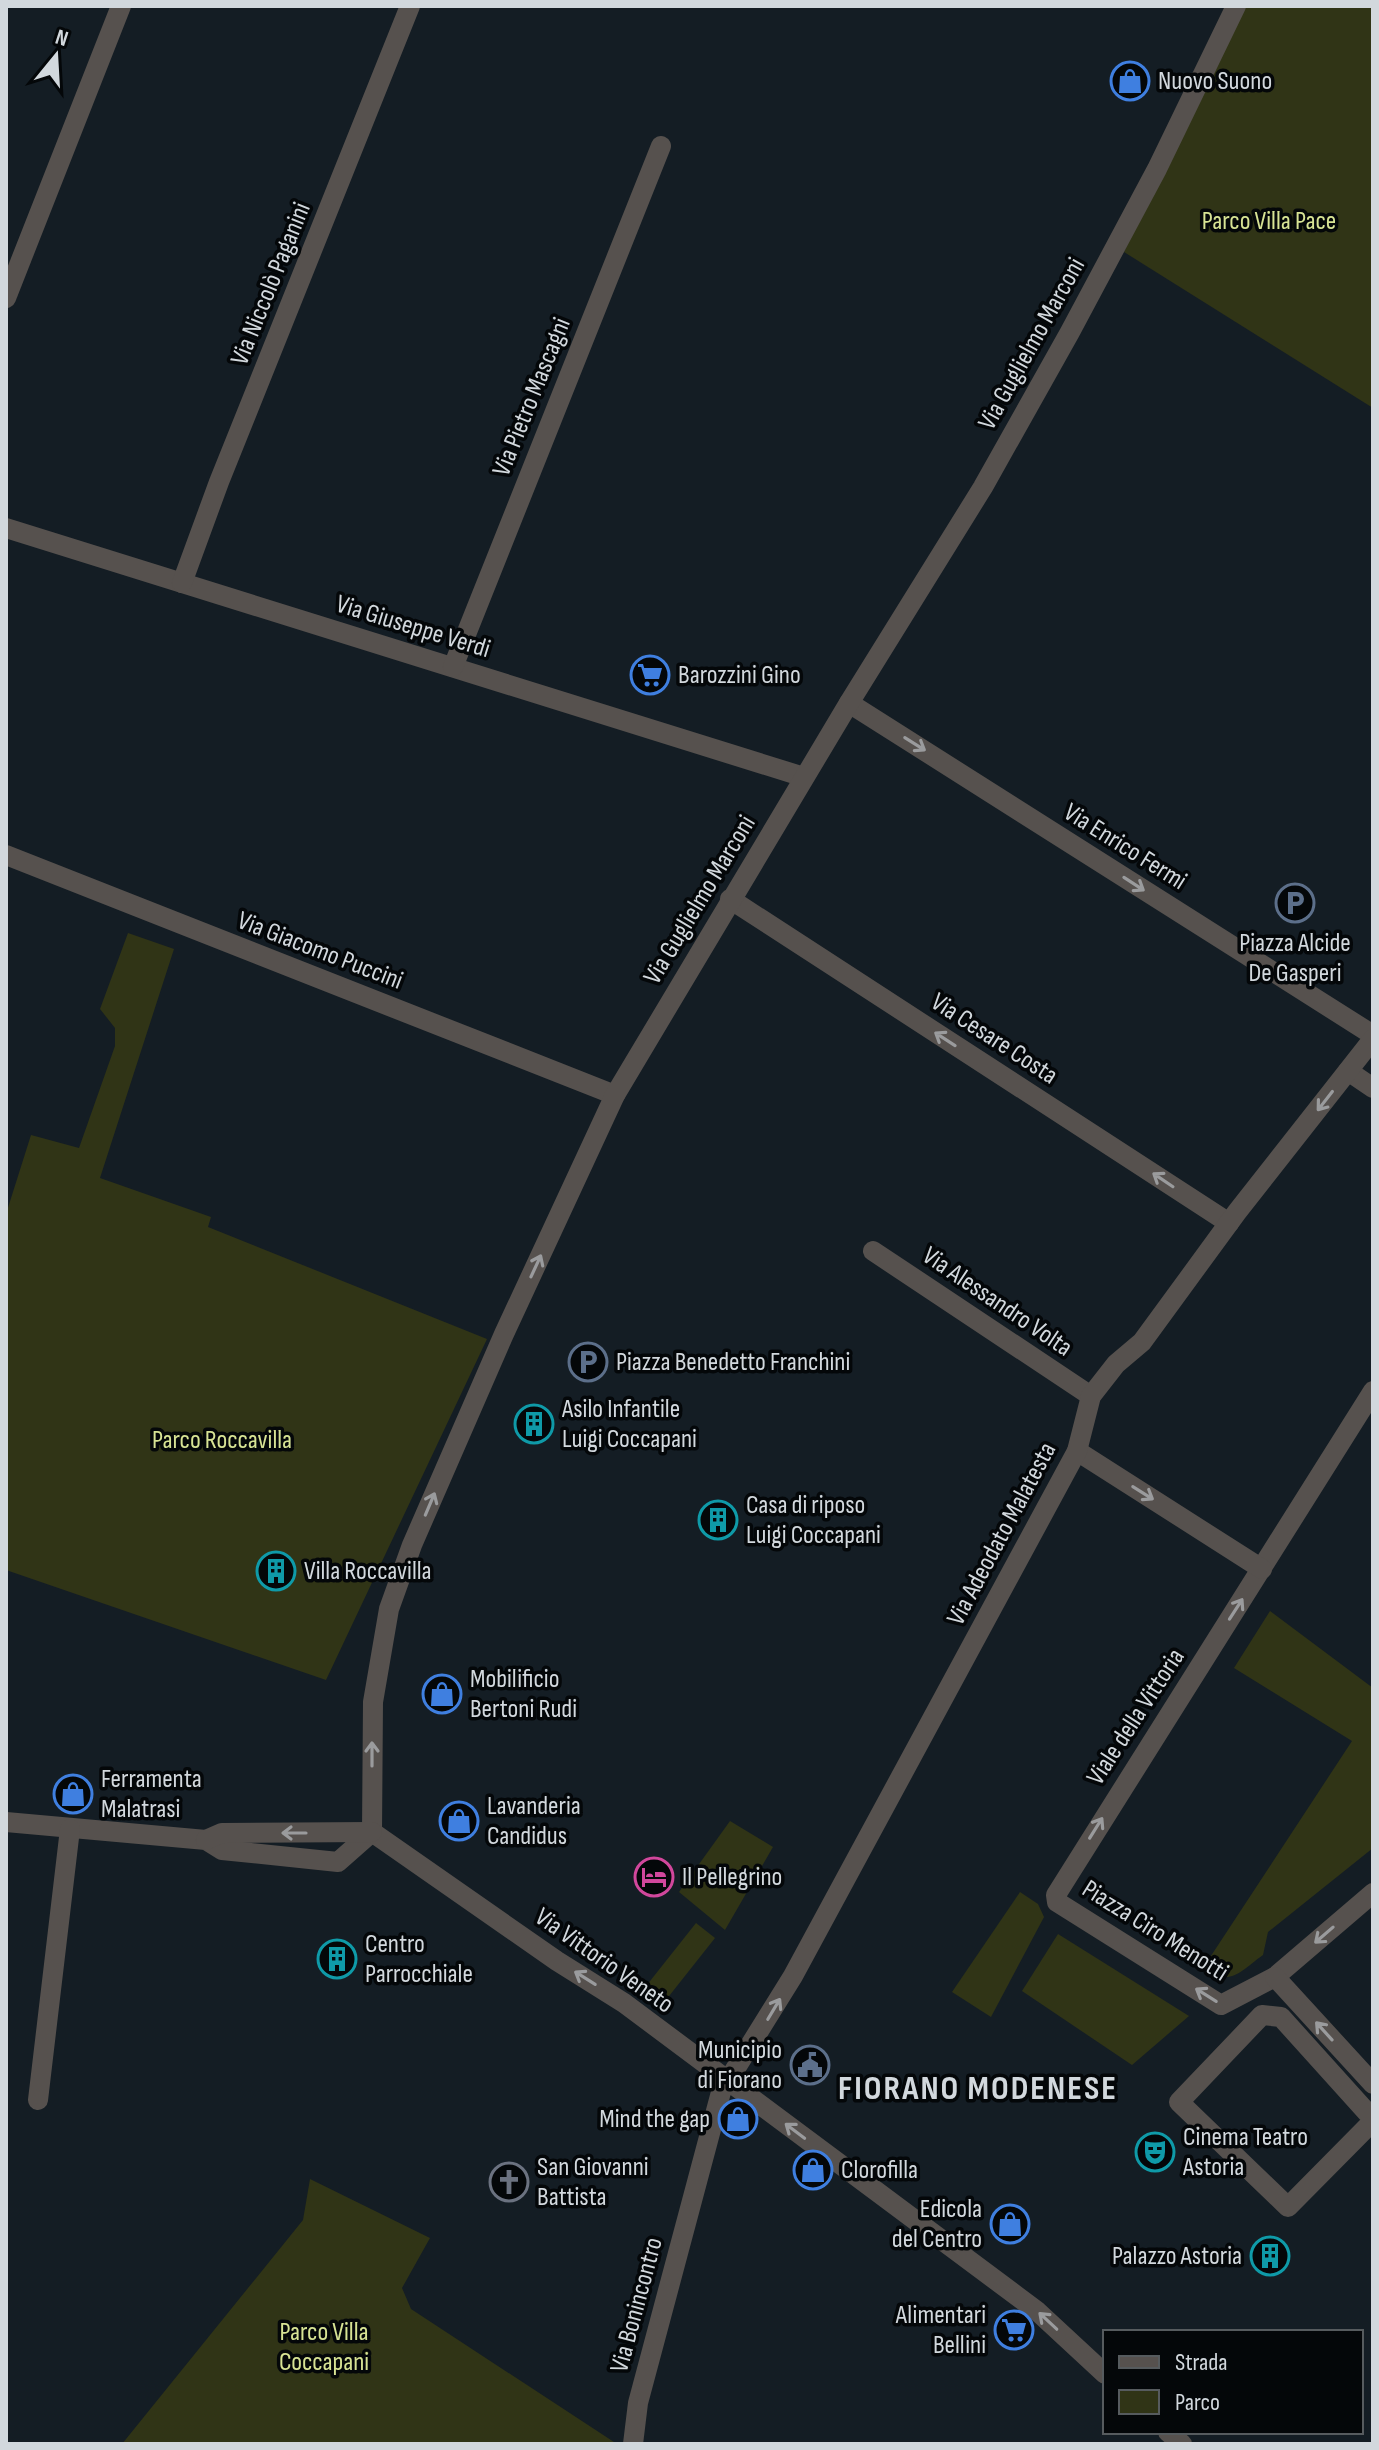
<svg xmlns="http://www.w3.org/2000/svg" width="1379" height="2450" font-family="'Sofia Sans Condensed',sans-serif">
<style>
.green{fill:#303416}
.lines{fill:none;stroke-linecap:round;stroke-linejoin:round}
.minor{stroke:#56514e;stroke-width:20}
.oneway{stroke:#9a9b9d}
.labels{text-anchor:middle;dominant-baseline:central;stroke-width:7;stroke-linejoin:round;paint-order:stroke}
.poi-label{font-size:26px;fill:#d2d8dd;stroke:#040709;text-anchor:start}
.park-label{font-size:26px;fill:#d7e394;stroke:#040709}
.street-label{font-size:26px;fill:#d2d8dd;stroke:#040709}
.district-label{font-size:34px;font-weight:bold;letter-spacing:2px;fill:#d2d8dd;stroke:#040709}
</style>
<rect width="100%" height="100%" fill="#141d24"/>
<g class="green">
<polygon points="1238,6 1373,6 1373,408 1124,252"/>
<polygon points="128,933 174,949 100,1178 211,1217 208,1227 487,1339 326,1680 6,1570 6,1214 31,1135 79,1148 115,1046 115,1028 100,1009"/>
<path d="M1270 1611 1373 1688V1848L1268 1932 1263 1955C1238 1973 1231 1987 1203 1968L1352 1741 1234 1668Z"/>
<polygon points="730,1821 773,1847 725,1930 679,1892"/>
<polygon points="1020,1892 1038,1904 1044,1917 991,2017 952,1992"/>
<polygon points="696,1923 715,1938 658,2010 639,1995"/>
<polygon points="1058,1934 1189,2016 1132,2065 1022,1991"/>
<polygon points="310,2179 430,2238 402,2288 411,2309 617,2444 122,2444 303,2220"/>
</g>
<g class="lines">
<g class="minor">
<polyline points="6,298 121,6"/>
<polyline points="6,528 804,777"/>
<polyline points="182,583 219,482 410,6"/>
<polyline points="453,667 661,146"/>
<polyline points="849,703 1373,1035"/>
<polyline points="6,855 615,1095"/>
<polyline points="730,899 1229,1223"/>
<polyline points="1348,1071 1373,1088"/>
<polyline points="873,1251 1091,1396"/>
<polyline points="1373,1391 1056,1895 1057,1902 1221,2005 1275,1977 1373,1893"/>
<polyline points="1077,1451 1262,1569"/>
<polyline points="6,1822 206,1840 222,1850 338,1862 372,1832 373,1702 389,1609 412,1545 504,1334 615,1095 849,703 983,487 1070,332 1157,169 1236,6"/>
<polyline points="372,1832 557,1961 624,2003 1037,2311 1105,2374"/>
<polyline points="206,1840 222,1833 372,1832"/>
<polyline points="1275,1977 1373,2084"/>
<polyline points="38,2100 70,1829"/>
<polyline points="1373,2119 1281,2017 1262,2015 1179,2102 1288,2207 1373,2121"/>
<polyline points="1168,2432 1182,2444"/>
<polyline points="633,2444 638,2403 721,2092 793,1976 1077,1451 1091,1396 1116,1364 1142,1342 1237,1212 1373,1039"/>
</g>
</g>
<defs><path id="oneway-shaft" d="M-6 0H5M1.5-3L5.5 0L1.5 3" fill="none" stroke-width="1.6" stroke-linecap="round" stroke-linejoin="round" transform="scale(2)"/></defs>
<g class="oneway">
<use href="#oneway-shaft" transform="translate(915 744) rotate(32)"/>
<use href="#oneway-shaft" transform="translate(1134 884) rotate(33)"/>
<use href="#oneway-shaft" transform="translate(945 1039) rotate(-147)"/>
<use href="#oneway-shaft" transform="translate(1325 1101) rotate(128)"/>
<use href="#oneway-shaft" transform="translate(1163 1180) rotate(-146)"/>
<use href="#oneway-shaft" transform="translate(536 1266) rotate(-65)"/>
<use href="#oneway-shaft" transform="translate(1143 1493) rotate(32)"/>
<use href="#oneway-shaft" transform="translate(430 1504) rotate(-67)"/>
<use href="#oneway-shaft" transform="translate(1236 1609) rotate(-57)"/>
<use href="#oneway-shaft" transform="translate(372 1754) rotate(-90)"/>
<use href="#oneway-shaft" transform="translate(1096 1828) rotate(-58)"/>
<use href="#oneway-shaft" transform="translate(294 1833) rotate(180)"/>
<use href="#oneway-shaft" transform="translate(1324 1935) rotate(139)"/>
<use href="#oneway-shaft" transform="translate(585 1978) rotate(-148)"/>
<use href="#oneway-shaft" transform="translate(1206 1995) rotate(-148)"/>
<use href="#oneway-shaft" transform="translate(774 2009) rotate(-59)"/>
<use href="#oneway-shaft" transform="translate(1324 2031) rotate(-132)"/>
<use href="#oneway-shaft" transform="translate(795 2131) rotate(-143)"/>
<use href="#oneway-shaft" transform="translate(1048 2321) rotate(-137)"/>
</g>
<defs>
<symbol id="shop-ring" viewBox="-11 -11 22 22"><circle r="9.5" fill="#040709" stroke="#3f7fe0" stroke-width="1.5"/><path d="M-5-2.5h2.3a2.7 3.5 0 0 1 5.4 0H5L5.5 6h-11ZM-1.5-2.5h3a1.5 2.3 0 0 0-3 0Z" fill="#3f7fe0"/></symbol>
<symbol id="supermarket-ring" viewBox="-11 -11 22 22"><circle r="9.5" fill="#040709" stroke="#3f7fe0" stroke-width="1.5"/><path d="M-6-5.5h2.5l.6 2H6L4.5 2H-2.5L-4.4-4H-6ZM-1.5 3.2a1.3 1.3 0 1 0 .1 0ZM3 3.2a1.3 1.3 0 1 0 .1 0Z" fill="#3f7fe0"/></symbol>
<symbol id="parking-ring" viewBox="-11 -11 22 22"><circle r="9.5" fill="#040709" stroke="#5c6f8a" stroke-width="1.5"/><path d="M-3.5-5.5H1a3.5 3.5 0 0 1 0 7H-1V5.5H-3.5ZM-1-3.4V-.6H.8a1.4 1.4 0 0 0 0-2.8Z" fill="#5c6f8a"/></symbol>
<symbol id="building-ring" viewBox="-11 -11 22 22"><circle r="9.5" fill="#040709" stroke="#0f9aa8" stroke-width="1.5"/><path d="M-4-6H4V6H1V3H-1V6H-4ZM-2.5-4.3h1.7v1.8h-1.7ZM.8-4.3h1.7v1.8H.8ZM-2.5-1h1.7V.8h-1.7ZM.8-1h1.7V.8H.8Z" fill="#0f9aa8"/></symbol>
<symbol id="hotel-ring" viewBox="-11 -11 22 22"><circle r="9.5" fill="#040709" stroke="#d1479c" stroke-width="1.5"/><path d="M-6-4.5h1.5V1H6V5H4.5V3h-9V5H-6ZM-4 0a1.8 1.8 0 1 1 3.6 0ZM.5 0V-2.5h3Q6-2.5 6 0Z" fill="#d1479c"/></symbol>
<symbol id="civic-ring" viewBox="-11 -11 22 22"><circle r="9.5" fill="#040709" stroke="#5c6f8a" stroke-width="1.5"/><path d="M-.6-6.5H3V-4.5H.6V-3L4-1V1h2V6H-6V1h2V-1L-.6-3ZM-1.2 2.5V6h2.4V2.5Z" fill="#5c6f8a"/></symbol>
<symbol id="theatre-ring" viewBox="-11 -11 22 22"><circle r="9.5" fill="#040709" stroke="#0f9aa8" stroke-width="1.5"/><path d="M-5-5.5Q0-4 5-5.5V0Q5 5 0 6Q-5 5-5 0ZM-3.3-2.5H-1v1.5H-3.3ZM1-2.5H3.3v1.5H1ZM-2.8 1Q0 5.5 2.8 1Z" fill="#0f9aa8"/></symbol>
<symbol id="church-ring" viewBox="-11 -11 22 22"><circle r="9.5" fill="#040709" stroke="#6b7280" stroke-width="1.5"/><path d="M-1.2-6h2.4v3.5h3.3v2.4h-3.3V6h-2.4V-.1h-3.3v-2.4h3.3Z" fill="#6b7280"/></symbol>
</defs>
<g fill-rule="evenodd">
<use href="#shop-ring" x="1108" y="59" width="44" height="44"/>
<use href="#supermarket-ring" x="628" y="653" width="44" height="44"/>
<use href="#parking-ring" x="1273" y="881" width="44" height="44"/>
<use href="#parking-ring" x="566" y="1340" width="44" height="44"/>
<use href="#building-ring" x="512" y="1402" width="44" height="44"/>
<use href="#building-ring" x="696" y="1498" width="44" height="44"/>
<use href="#building-ring" x="254" y="1549" width="44" height="44"/>
<use href="#shop-ring" x="420" y="1672" width="44" height="44"/>
<use href="#shop-ring" x="51" y="1772" width="44" height="44"/>
<use href="#shop-ring" x="437" y="1799" width="44" height="44"/>
<use href="#hotel-ring" x="632" y="1855" width="44" height="44"/>
<use href="#building-ring" x="315" y="1937" width="44" height="44"/>
<use href="#civic-ring" x="788" y="2043" width="44" height="44"/>
<use href="#shop-ring" x="716" y="2097" width="44" height="44"/>
<use href="#theatre-ring" x="1133" y="2130" width="44" height="44"/>
<use href="#shop-ring" x="791" y="2148" width="44" height="44"/>
<use href="#church-ring" x="487" y="2160" width="44" height="44"/>
<use href="#shop-ring" x="988" y="2202" width="44" height="44"/>
<use href="#building-ring" x="1248" y="2234" width="44" height="44"/>
<use href="#supermarket-ring" x="992" y="2308" width="44" height="44"/>
</g>
<g class="labels">
<g class="poi-label">
<text x="1158" y="81">Nuovo Suono</text>
<text x="678" y="675">Barozzini Gino</text>
<text x="1295" y="943" text-anchor="middle">Piazza Alcide<tspan x="1295" dy="30">De Gasperi</tspan></text>
<text x="616" y="1362">Piazza Benedetto Franchini</text>
<text x="562" y="1409">Asilo Infantile<tspan x="562" dy="30">Luigi Coccapani</tspan></text>
<text x="746" y="1505">Casa di riposo<tspan x="746" dy="30">Luigi Coccapani</tspan></text>
<text x="304" y="1571">Villa Roccavilla</text>
<text x="470" y="1679">Mobilificio<tspan x="470" dy="30">Bertoni Rudi</tspan></text>
<text x="101" y="1779">Ferramenta<tspan x="101" dy="30">Malatrasi</tspan></text>
<text x="487" y="1806">Lavanderia<tspan x="487" dy="30">Candidus</tspan></text>
<text x="682" y="1877">Il Pellegrino</text>
<text x="365" y="1944">Centro<tspan x="365" dy="30">Parrocchiale</tspan></text>
<text x="782" y="2050" text-anchor="end">Municipio<tspan x="782" dy="30">di Fiorano</tspan></text>
<text x="710" y="2119" text-anchor="end">Mind the gap</text>
<text x="1183" y="2137">Cinema Teatro<tspan x="1183" dy="30">Astoria</tspan></text>
<text x="537" y="2167">San Giovanni<tspan x="537" dy="30">Battista</tspan></text>
<text x="841" y="2170">Clorofilla</text>
<text x="982" y="2209" text-anchor="end">Edicola<tspan x="982" dy="30">del Centro</tspan></text>
<text x="1242" y="2256" text-anchor="end">Palazzo Astoria</text>
<text x="986" y="2315" text-anchor="end">Alimentari<tspan x="986" dy="30">Bellini</tspan></text>
</g>
<g class="park-label">
<text x="1269" y="221">Parco Villa Pace</text>
<text x="222" y="1440">Parco Roccavilla</text>
<text x="324" y="2332">Parco Villa<tspan x="324" dy="30">Coccapani</tspan></text>
</g>
<g class="street-label">
<text transform="translate(271 284) rotate(-68)">Via Niccolò Paganini</text>
<text transform="translate(1032 344) rotate(-61)">Via Guglielmo Marconi</text>
<text transform="translate(532 397) rotate(-68)">Via Pietro Mascagni</text>
<text transform="translate(413 627) rotate(17)">Via Giuseppe Verdi</text>
<text transform="translate(1125 847) rotate(32)">Via Enrico Fermi</text>
<text transform="translate(700 900) rotate(-59)">Via Guglielmo Marconi</text>
<text transform="translate(320 951) rotate(21)">Via Giacomo Puccini</text>
<text transform="translate(994 1039) rotate(33)">Via Cesare Costa</text>
<text transform="translate(997 1302) rotate(34)">Via Alessandro Volta</text>
<text transform="translate(1002 1534) rotate(-62)">Via Adeodato Malatesta</text>
<text transform="translate(1136 1717) rotate(-57)">Viale della Vittoria</text>
<text transform="translate(1155 1931) rotate(32)">Piazza Ciro Menotti</text>
<text transform="translate(604 1961) rotate(35)">Via Vittorio Veneto</text>
<text transform="translate(637 2305) rotate(-75)">Via Bonincontro</text>
</g>
<g class="district-label">
<text x="978" y="2088">FIORANO MODENESE</text>
</g>
</g>
<rect width="1379" height="2450" fill="none" stroke="#d2d8dd" stroke-width="16"/>
<rect x="1103" y="2330" width="260" height="104" fill="#040709" stroke="#565b5e" stroke-width="2"/>
<rect x="1119" y="2356" width="40" height="12" fill="#56514e" stroke="#565b5e" stroke-width="2"/>
<text x="1175" y="2370" font-size="24" fill="#d2d8dd">Strada</text>
<rect x="1119" y="2390" width="40" height="24" fill="#303416" stroke="#565b5e" stroke-width="2"/>
<text x="1175" y="2410" font-size="24" fill="#d2d8dd">Parco</text>
<g transform="translate(56 56) rotate(18)" stroke="#040709" stroke-width="6" paint-order="stroke">
<path d="M0-6L14 30L0 20L-14 30Z" fill="#d2d8dd"/>
<text y="-12" font-size="22" font-weight="bold" text-anchor="middle" fill="#d2d8dd">N</text>
</g>
</svg>
